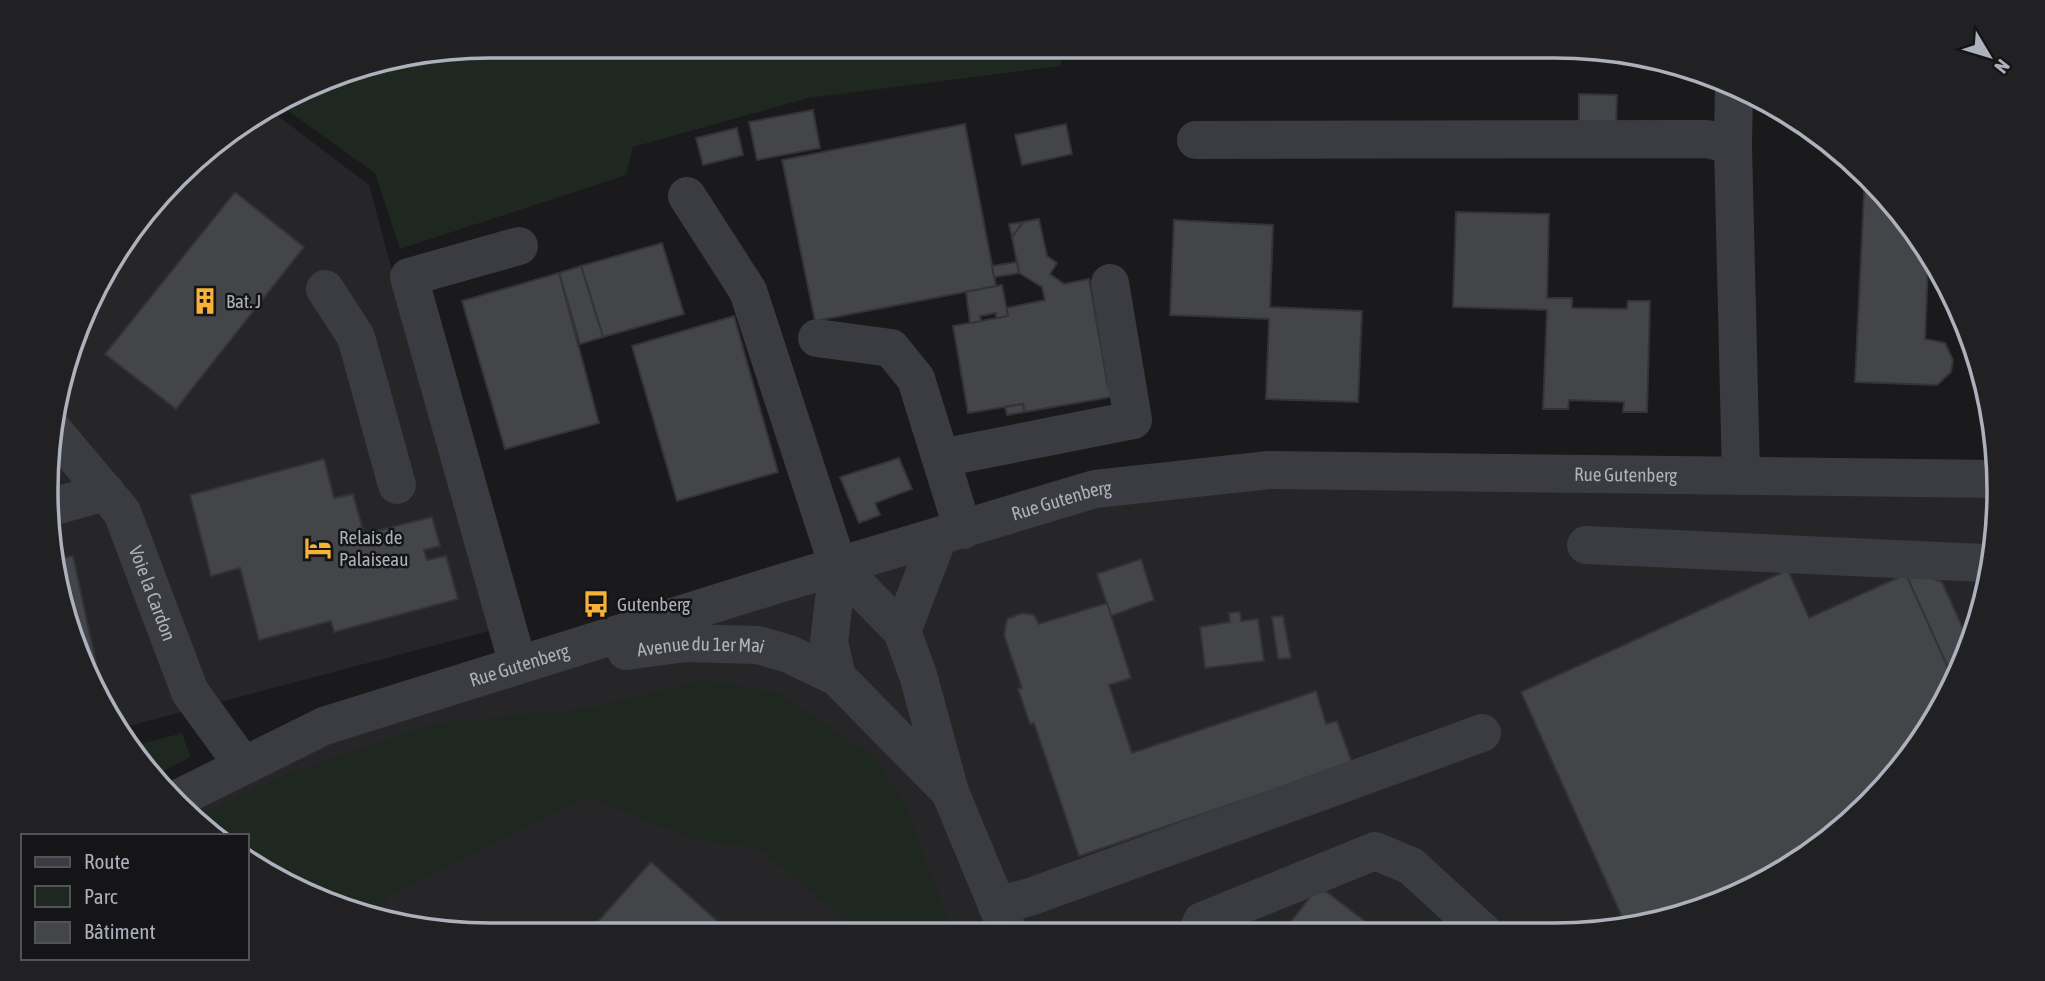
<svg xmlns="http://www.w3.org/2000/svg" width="2045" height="981" font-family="'Asap Condensed',sans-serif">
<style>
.built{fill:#262629}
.green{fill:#1f2820}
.building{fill:#444549;stroke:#343438;stroke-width:2}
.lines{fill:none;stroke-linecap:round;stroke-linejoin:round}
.minor{stroke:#3b3c41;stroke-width:38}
.labels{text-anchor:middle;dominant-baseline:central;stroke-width:5;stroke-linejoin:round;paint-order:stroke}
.poi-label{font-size:19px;fill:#acb1bc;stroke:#151517;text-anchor:start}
.street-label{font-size:19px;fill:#acb1bc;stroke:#151517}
.rim{fill:none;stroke:#acb1bc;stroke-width:3.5}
</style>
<rect width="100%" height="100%" fill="#1a1a1c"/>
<g class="built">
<polygon points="270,110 369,185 489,631 121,728 92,688 49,549 54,403 105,268 219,138"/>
<polygon points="1269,470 1999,491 1965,661 1907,762 1826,843 1725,901 1613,932 490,935 320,901 247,853 247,836 221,836 176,805 243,765 838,566"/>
</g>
<g class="green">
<polygon points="491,46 1061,46 1061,66 808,98 633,147 626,175 400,249 375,173 280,105 347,69"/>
<polygon points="704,680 779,693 872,756 905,803 953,934 863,934 759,849 690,838 589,797 392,894 375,913 320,901 247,853 247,836 221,836 194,817 286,774 432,724 590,708"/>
<polygon points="182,733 190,757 155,775 133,746"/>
</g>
<g class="building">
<polygon points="1579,94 1617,95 1616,122 1579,121"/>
<polygon points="813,110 820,148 757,160 749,122"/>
<polygon points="965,124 996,286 815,321 782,160"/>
<polygon points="1066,124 1072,154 1022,165 1015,135"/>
<polygon points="737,128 743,155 703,165 696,138"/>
<polygon points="1865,173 1928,264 1925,339 1945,343 1953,360 1951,372 1937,385 1855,382"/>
<polygon points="235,192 304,247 176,409 105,354"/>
<polygon points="1456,212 1549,214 1547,298 1572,298 1572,308 1627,309 1628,301 1650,301 1647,412 1623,412 1624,402 1569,400 1568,409 1543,409 1547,310 1453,307"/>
<polygon points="1039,219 1047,256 1057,263 1050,274 1064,284 1089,279 1108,387 1116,386 1117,396 1024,412 1023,404 968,413 953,326 1008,316 1006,308 1045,300 1042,287 1019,273 1012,237 1023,222"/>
<polygon points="1174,220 1273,225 1270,307 1362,311 1358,402 1266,399 1269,319 1170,315"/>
<polygon points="1023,222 1012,237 1009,224"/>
<polygon points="662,243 684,314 603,337 581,266"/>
<polygon points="1017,262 1019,273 994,277 992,266"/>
<polygon points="581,266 603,337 580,344 559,273"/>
<polygon points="559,273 599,423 505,449 462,301"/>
<polygon points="1002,285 1008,316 996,318 996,313 980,316 981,321 970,323 966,292"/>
<polygon points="734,316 778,472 677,501 632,346"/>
<polygon points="1023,404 1024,412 1007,415 1005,407"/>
<polygon points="899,458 912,489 875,503 880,515 859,523 840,477"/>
<polygon points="324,459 334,498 353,494 364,534 432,517 440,546 424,550 427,560 446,556 458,599 334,632 331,621 259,640 240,568 211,576 190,495"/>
<polygon points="73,556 97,668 86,670 53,560"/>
<polygon points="1141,559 1154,600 1111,616 1097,574"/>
<polygon points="1788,570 1809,618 1906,574 1954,681 1907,762 1826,843 1725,901 1627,928 1521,692"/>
<polygon points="1913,571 1942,582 1969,642 1965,661 1954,681 1906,574"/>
<polygon points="1107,603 1131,678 1109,685 1132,753 1316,691 1326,724 1337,721 1352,763 1079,856 1034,723 1030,724 1018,689 1022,688 1004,635 1007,619 1022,613 1034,615 1039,624"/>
<polygon points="1240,612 1241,621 1258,619 1264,661 1205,668 1200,627 1230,622 1229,613"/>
<polygon points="1283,616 1291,658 1278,659 1272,617"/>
<polygon points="651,862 733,935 586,935"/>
<polygon points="1319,886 1379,932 1282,933"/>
</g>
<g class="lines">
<g class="minor">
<polyline points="1196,140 1707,139 1733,145 1741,476"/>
<polyline points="1733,145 1734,86"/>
<polyline points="687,196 748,291 838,566 829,642 837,677"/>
<polyline points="325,289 356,337 397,485"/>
<polyline points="817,338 891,348 916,379 963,530"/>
<path id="s1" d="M53 430 122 512 190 692 243 765"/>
<polyline points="941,458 1133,420 1110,283"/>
<polyline points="51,507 106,492"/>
<polyline points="1586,545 1985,563"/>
<polyline points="838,566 902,631 918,675 950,792 1009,934"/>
<polyline points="902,631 938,538"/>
<path id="s2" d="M626 651 686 643 758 645 789 654 837 677 950 792"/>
<polyline points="518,665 409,277 519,246"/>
<path id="s3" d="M173 801 324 726 775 585 1095 489 1269 470 1997 479"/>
<polyline points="997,906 1030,897 1482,733"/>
<polyline points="1197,933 1202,921 1375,851 1411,866 1483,932"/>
</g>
</g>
<defs>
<symbol id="building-bare" viewBox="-9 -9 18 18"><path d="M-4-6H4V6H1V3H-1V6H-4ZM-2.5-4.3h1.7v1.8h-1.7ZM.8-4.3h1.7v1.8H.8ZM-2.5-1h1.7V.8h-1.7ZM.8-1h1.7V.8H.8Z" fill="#f7b337" stroke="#151517" stroke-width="2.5" paint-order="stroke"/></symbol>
<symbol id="hotel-bare" viewBox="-9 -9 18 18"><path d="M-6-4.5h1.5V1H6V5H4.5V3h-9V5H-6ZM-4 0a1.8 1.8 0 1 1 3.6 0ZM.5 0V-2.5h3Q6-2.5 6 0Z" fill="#f7b337" stroke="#151517" stroke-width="2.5" paint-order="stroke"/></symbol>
<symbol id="bus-bare" viewBox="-9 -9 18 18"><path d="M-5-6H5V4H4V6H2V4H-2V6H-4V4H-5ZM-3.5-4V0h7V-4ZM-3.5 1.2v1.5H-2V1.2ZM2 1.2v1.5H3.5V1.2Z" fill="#f7b337" stroke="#151517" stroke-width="2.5" paint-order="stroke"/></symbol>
</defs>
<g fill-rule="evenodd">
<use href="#building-bare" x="186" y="282" width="38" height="38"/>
<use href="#hotel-bare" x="299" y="529" width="38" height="38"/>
<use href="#bus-bare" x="577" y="585" width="38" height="38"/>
</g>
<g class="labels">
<g class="poi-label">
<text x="226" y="301">Bat. J</text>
<text x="339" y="537">Relais de<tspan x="339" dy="22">Palaiseau</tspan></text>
<text x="617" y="604">Gutenberg</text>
</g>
<g class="street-label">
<text stroke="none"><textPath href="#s3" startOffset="1507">Rue Gutenberg</textPath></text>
<text stroke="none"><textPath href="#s3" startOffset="940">Rue Gutenberg</textPath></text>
<text stroke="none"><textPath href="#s1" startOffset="194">Voie la Cardon</textPath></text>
<text stroke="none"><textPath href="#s2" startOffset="75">Avenue du 1er Mai</textPath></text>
<text stroke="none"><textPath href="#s3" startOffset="373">Rue Gutenberg</textPath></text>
</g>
</g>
<path d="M0 0H2045V981H0ZM490 58H1555A432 432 0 0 1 1987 490V491A432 432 0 0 1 1555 923H490A432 432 0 0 1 58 491V490A432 432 0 0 1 490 58Z" fill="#212124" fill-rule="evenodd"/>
<path class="rim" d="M490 58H1555A432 432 0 0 1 1987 490V491A432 432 0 0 1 1555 923H490A432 432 0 0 1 58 491V490A432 432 0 0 1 490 58Z"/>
<rect x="21" y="834" width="228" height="126" fill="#151517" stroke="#515359" stroke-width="2"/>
<rect x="35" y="857" width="35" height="10" fill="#3b3c41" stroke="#515359" stroke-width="2"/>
<text x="84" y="869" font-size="21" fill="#acb1bc">Route</text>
<rect x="35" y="886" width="35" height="21" fill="#1f2820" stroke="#515359" stroke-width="2"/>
<text x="84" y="904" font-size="21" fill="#acb1bc">Parc</text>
<rect x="35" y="922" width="35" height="21" fill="#444549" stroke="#515359" stroke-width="2"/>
<text x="84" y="939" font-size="21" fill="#acb1bc">Bâtiment</text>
<g transform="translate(1989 56) rotate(128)" stroke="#151517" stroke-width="5" paint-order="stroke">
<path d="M0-5L12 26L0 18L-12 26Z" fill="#acb1bc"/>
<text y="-10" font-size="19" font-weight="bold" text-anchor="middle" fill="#acb1bc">N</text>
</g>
</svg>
